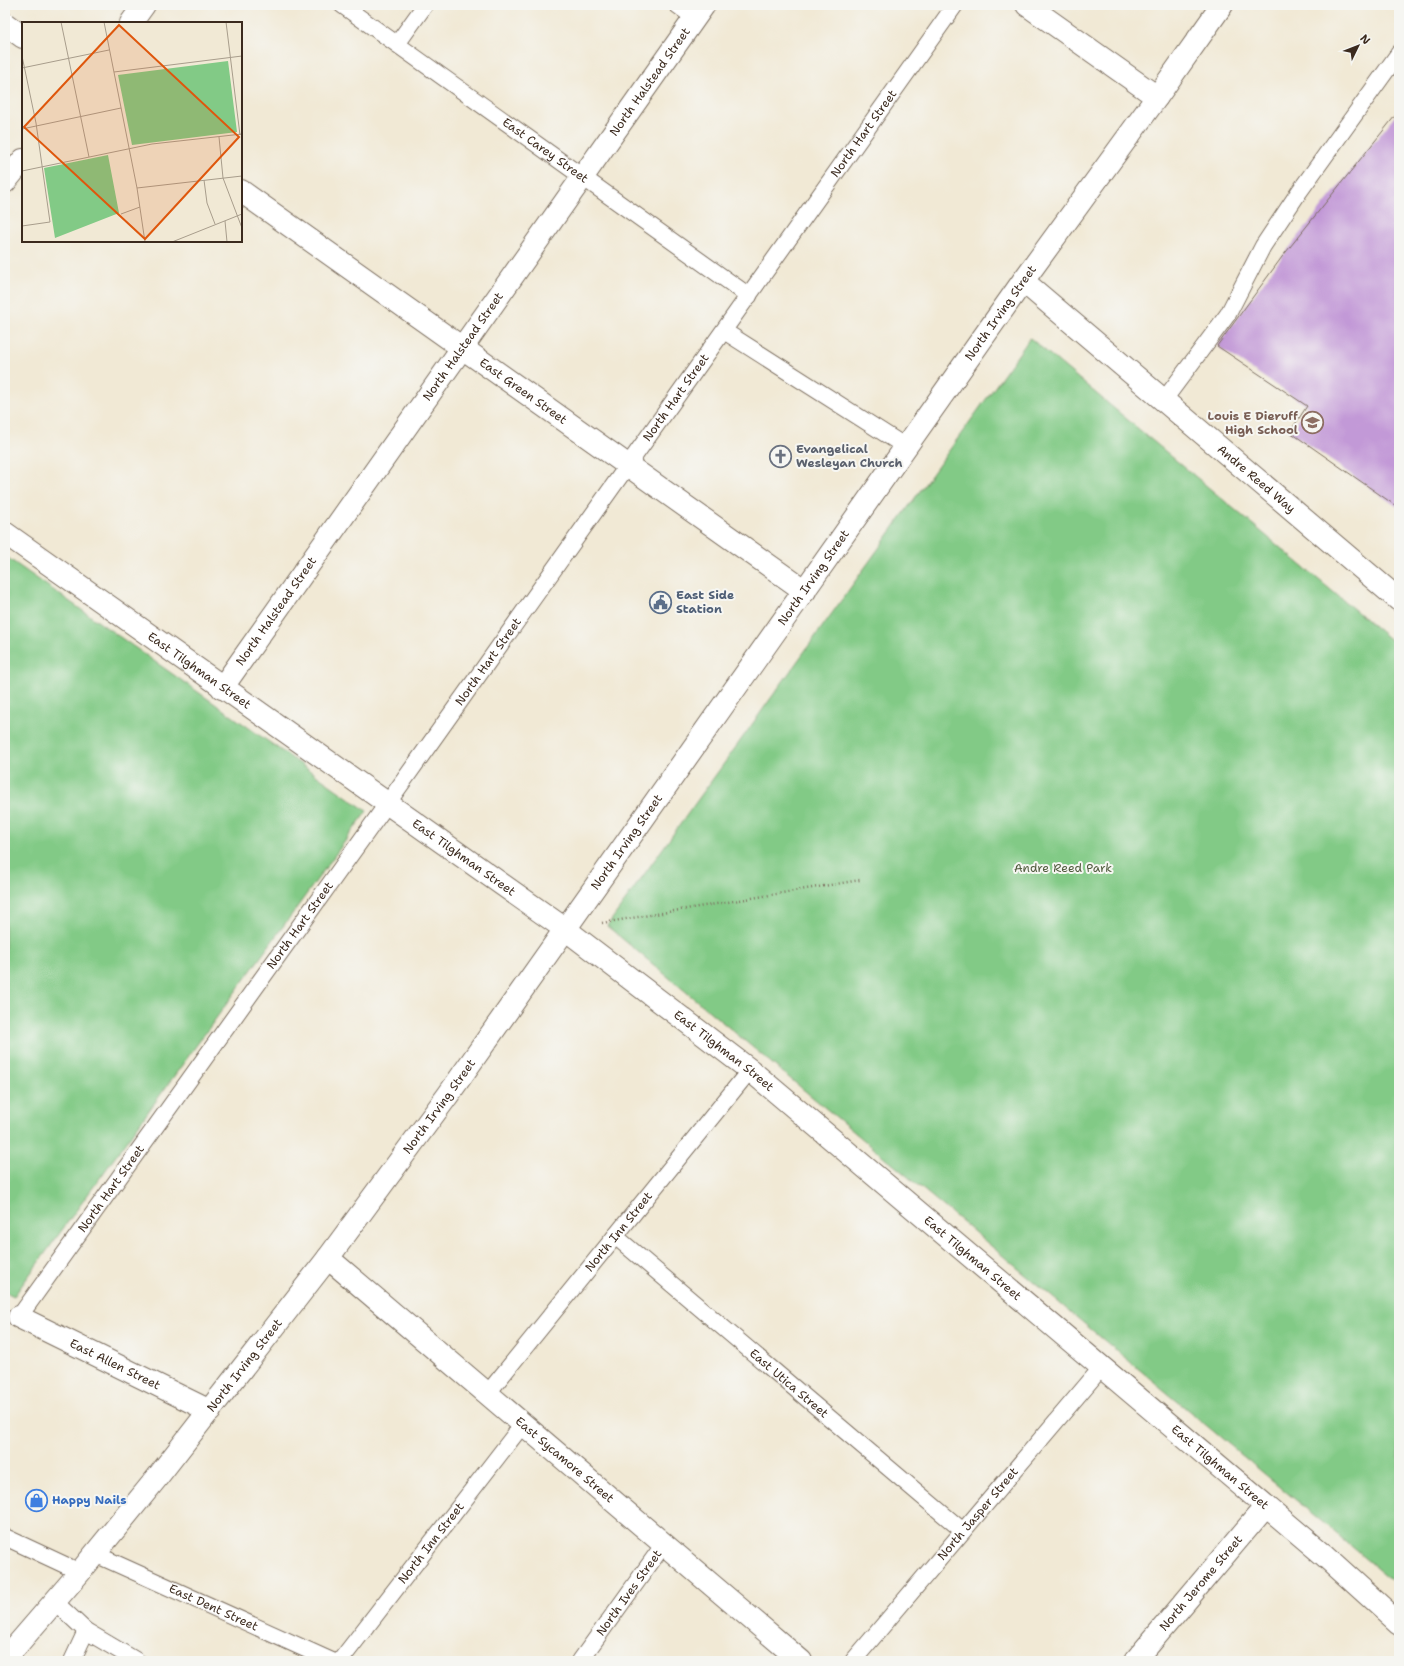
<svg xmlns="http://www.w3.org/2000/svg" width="1404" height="1666" font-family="'Shantell Sans',sans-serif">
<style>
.green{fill:#82ca86;stroke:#5e7a52}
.building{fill:#c299d7}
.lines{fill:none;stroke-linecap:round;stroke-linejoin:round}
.lane-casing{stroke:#7b6d5e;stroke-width:18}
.street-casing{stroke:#7b6d5e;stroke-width:24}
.secondary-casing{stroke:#7b6d5e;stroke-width:24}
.path{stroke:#7b6d5e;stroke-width:2.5;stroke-dasharray:1 3;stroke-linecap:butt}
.lane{stroke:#fff;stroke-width:16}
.street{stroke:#fff;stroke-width:22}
.secondary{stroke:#fff;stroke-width:22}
.labels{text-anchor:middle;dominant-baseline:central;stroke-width:4;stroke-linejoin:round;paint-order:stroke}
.street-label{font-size:12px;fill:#3b2a1e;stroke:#f6f6f2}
.education-label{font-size:12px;font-weight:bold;fill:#785e54;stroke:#f6f6f2;text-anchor:end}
.worship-label{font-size:12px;font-weight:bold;fill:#5b616d;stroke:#f6f6f2;text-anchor:start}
.service-label{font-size:12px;font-weight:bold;fill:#4e5e75;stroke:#f6f6f2;text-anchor:start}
.park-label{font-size:12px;fill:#505a3d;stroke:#f6f6f2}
.shop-label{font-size:12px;font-weight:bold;fill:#366cbe;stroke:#f6f6f2;text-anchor:start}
.inset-road{fill:none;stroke:#a89d8c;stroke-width:1}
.view{fill:#df570d;fill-opacity:0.15;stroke:#df570d;stroke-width:2}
.inset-edge{fill:none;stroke:#3b2a1e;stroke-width:2}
</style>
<rect width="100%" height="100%" fill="#f6f6f2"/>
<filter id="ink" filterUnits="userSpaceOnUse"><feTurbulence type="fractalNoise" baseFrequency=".025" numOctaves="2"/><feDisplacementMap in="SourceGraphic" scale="8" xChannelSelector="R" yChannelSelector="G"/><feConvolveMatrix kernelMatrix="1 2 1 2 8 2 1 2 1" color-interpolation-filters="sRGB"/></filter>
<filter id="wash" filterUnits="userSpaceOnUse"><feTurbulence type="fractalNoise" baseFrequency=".012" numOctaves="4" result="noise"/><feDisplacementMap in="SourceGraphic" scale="16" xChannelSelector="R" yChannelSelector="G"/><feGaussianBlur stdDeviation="0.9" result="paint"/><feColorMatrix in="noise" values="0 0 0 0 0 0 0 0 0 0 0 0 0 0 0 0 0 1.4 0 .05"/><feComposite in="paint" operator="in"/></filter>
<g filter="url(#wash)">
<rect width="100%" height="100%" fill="#f1e9d5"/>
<g class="green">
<polygon points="1030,338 1399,647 1399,1586 607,926"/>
<polygon points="5,556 367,811 14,1296 5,1292"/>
</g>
<g id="blocks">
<polygon class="building" points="1399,111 1399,508 1290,432 1307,406 1217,346 1282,257"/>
</g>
</g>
<g filter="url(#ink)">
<use href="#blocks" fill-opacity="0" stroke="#7b6d5e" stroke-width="1"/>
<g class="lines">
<defs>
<g id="lane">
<path id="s1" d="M342 5 749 296"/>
<polyline points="677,5 695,18"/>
<polyline points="397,44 425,5"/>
<polyline points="724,331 906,447"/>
<polyline points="1164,400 1228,314 1263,246 1299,192 1399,53"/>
<path id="s2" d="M615 1236 963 1531"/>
<path id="s3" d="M19 1317 387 804 955 5"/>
<path id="s4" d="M487 1394 750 1070"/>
<polyline points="5,1537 80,1572"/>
<path id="s5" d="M95 1554 332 1661"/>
<polyline points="54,1601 86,1631 137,1661"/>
<polyline points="72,1661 86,1631"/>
<path id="s6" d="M340 1661 523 1424"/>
<path id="s7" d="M580 1661 664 1544"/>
<path id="s8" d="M853 1661 1102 1367"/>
</g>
<g id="street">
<polyline points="1027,5 1157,97"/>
<polyline points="131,23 144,5"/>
<polyline points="5,24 23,37"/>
<polyline points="5,182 23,160"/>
<path id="s9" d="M241 191 805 591"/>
<path id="s10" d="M1023 281 1399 600"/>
<path id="s11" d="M5 533 565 929 750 1070 1324 1555 1399 1623"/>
<path id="s12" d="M222 688 704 5"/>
<path id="s13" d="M328 1258 801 1661"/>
<path id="s14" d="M19 1317 210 1411"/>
<path id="s15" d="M1135 1661 1266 1506"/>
</g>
<g id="secondary">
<path id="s16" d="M5 1659 80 1572 156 1479 328 1258 448 1095 1023 281 1157 97 1222 5"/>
</g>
</defs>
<use href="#lane" class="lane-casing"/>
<use href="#street" class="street-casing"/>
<use href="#secondary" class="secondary-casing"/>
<polyline class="path" points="602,923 860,880"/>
<use href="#lane" class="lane"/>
<use href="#street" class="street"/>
<use href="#secondary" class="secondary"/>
</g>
</g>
<defs>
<symbol id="school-ring" viewBox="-11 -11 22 22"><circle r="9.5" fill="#f6f6f2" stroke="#8d6e63" stroke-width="1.5"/><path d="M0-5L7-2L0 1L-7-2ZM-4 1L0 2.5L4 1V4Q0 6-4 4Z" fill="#8d6e63"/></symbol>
<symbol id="church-ring" viewBox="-11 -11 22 22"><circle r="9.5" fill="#f6f6f2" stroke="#6b7280" stroke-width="1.5"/><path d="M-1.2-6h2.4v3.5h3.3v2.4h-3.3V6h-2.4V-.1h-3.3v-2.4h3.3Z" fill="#6b7280"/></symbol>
<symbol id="civic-ring" viewBox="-11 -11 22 22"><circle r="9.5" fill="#f6f6f2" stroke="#5c6f8a" stroke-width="1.5"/><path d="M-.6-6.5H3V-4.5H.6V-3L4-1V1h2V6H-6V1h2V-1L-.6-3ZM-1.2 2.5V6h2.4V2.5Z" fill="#5c6f8a"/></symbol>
<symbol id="shop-ring" viewBox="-11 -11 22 22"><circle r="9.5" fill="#f6f6f2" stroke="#3f7fe0" stroke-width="1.5"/><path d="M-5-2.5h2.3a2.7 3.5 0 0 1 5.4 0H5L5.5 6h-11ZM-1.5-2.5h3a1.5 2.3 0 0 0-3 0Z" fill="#3f7fe0"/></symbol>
</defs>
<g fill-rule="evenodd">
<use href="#school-ring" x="1300" y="410" width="25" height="25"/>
<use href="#church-ring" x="768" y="444" width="25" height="25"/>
<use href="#civic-ring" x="648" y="590" width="25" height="25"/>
<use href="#shop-ring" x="24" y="1488" width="25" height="25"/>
</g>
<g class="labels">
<g class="street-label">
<text stroke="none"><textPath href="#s12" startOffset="742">North Halstead Street</textPath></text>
<text stroke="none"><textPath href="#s3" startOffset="1454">North Hart Street</textPath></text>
<text stroke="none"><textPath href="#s1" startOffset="250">East Carey Street</textPath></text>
<text stroke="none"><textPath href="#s16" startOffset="1675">North Irving Street</textPath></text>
<text stroke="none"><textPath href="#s12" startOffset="418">North Halstead Street</textPath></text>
<text stroke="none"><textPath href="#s9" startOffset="346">East Green Street</textPath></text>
<text stroke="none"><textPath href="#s3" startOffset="1130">North Hart Street</textPath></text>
<text stroke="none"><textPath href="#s10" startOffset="306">Andre Reed Way</textPath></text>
<text stroke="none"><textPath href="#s16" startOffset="1351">North Irving Street</textPath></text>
<text stroke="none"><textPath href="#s12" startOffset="94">North Halstead Street</textPath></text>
<text stroke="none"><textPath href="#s3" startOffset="806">North Hart Street</textPath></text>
<text stroke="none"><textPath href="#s11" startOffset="238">East Tilghman Street</textPath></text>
<text stroke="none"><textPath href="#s16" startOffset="1027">North Irving Street</textPath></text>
<text stroke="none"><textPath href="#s11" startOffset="562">East Tilghman Street</textPath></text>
<text stroke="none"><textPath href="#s3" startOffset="482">North Hart Street</textPath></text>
<text stroke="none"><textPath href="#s11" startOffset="886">East Tilghman Street</textPath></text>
<text stroke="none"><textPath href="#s16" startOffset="703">North Irving Street</textPath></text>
<text stroke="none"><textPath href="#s3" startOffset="158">North Hart Street</textPath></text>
<text stroke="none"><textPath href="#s4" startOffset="209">North Inn Street</textPath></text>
<text stroke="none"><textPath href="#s11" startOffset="1210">East Tilghman Street</textPath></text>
<text stroke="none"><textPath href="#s14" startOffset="107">East Allen Street</textPath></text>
<text stroke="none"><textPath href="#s16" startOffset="379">North Irving Street</textPath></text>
<text stroke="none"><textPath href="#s2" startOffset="228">East Utica Street</textPath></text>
<text stroke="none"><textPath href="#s13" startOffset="311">East Sycamore Street</textPath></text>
<text stroke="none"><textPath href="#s11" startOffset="1534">East Tilghman Street</textPath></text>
<text stroke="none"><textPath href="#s8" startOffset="193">North Jasper Street</textPath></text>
<text stroke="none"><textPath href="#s6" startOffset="149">North Inn Street</textPath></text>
<text stroke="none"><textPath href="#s15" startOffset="102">North Jerome Street</textPath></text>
<text stroke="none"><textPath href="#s7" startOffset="84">North Ives Street</textPath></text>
<text stroke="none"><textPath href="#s5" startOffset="130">East Dent Street</textPath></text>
</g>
<g class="education-label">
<text x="1298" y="416">Louis E Dieruff<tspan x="1298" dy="14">High School</tspan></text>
</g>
<g class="worship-label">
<text x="796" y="449">Evangelical<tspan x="796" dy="14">Wesleyan Church</tspan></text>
</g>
<g class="service-label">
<text x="676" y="595">East Side<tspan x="676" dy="14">Station</tspan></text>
</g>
<g class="park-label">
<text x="1063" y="868">Andre Reed Park</text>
</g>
<g class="shop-label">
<text x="52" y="1500">Happy Nails</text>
</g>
</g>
<g transform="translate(22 22)">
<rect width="220" height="220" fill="#f1e9d5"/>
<path d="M206 39 215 110 110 123 96 53ZM86 133 97 191 33 216 22 146Z" fill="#82ca86"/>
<path class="inset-road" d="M39 0 67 135M82 0 115 166 123 220M204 0 218 113M0 34 14 101 28 200 0 204M0 46 87 28M92 50 220 34M0 107 99 86M197 115 201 156 220 206M0 149 130 122 220 112M182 158 185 181 193 202M115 166 220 154M99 192 118 185M203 199 205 220M150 220 220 192"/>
<path class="view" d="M97 3 217 115 123 217 2 105Z"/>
<rect width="220" height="220" class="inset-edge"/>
</g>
<rect width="1404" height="1666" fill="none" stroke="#f6f6f2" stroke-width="20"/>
<g transform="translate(1358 46) rotate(47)" stroke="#f6f6f2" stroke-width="3" paint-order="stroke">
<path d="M0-3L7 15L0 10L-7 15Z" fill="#3b2a1e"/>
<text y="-6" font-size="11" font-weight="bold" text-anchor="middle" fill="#3b2a1e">N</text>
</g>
</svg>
